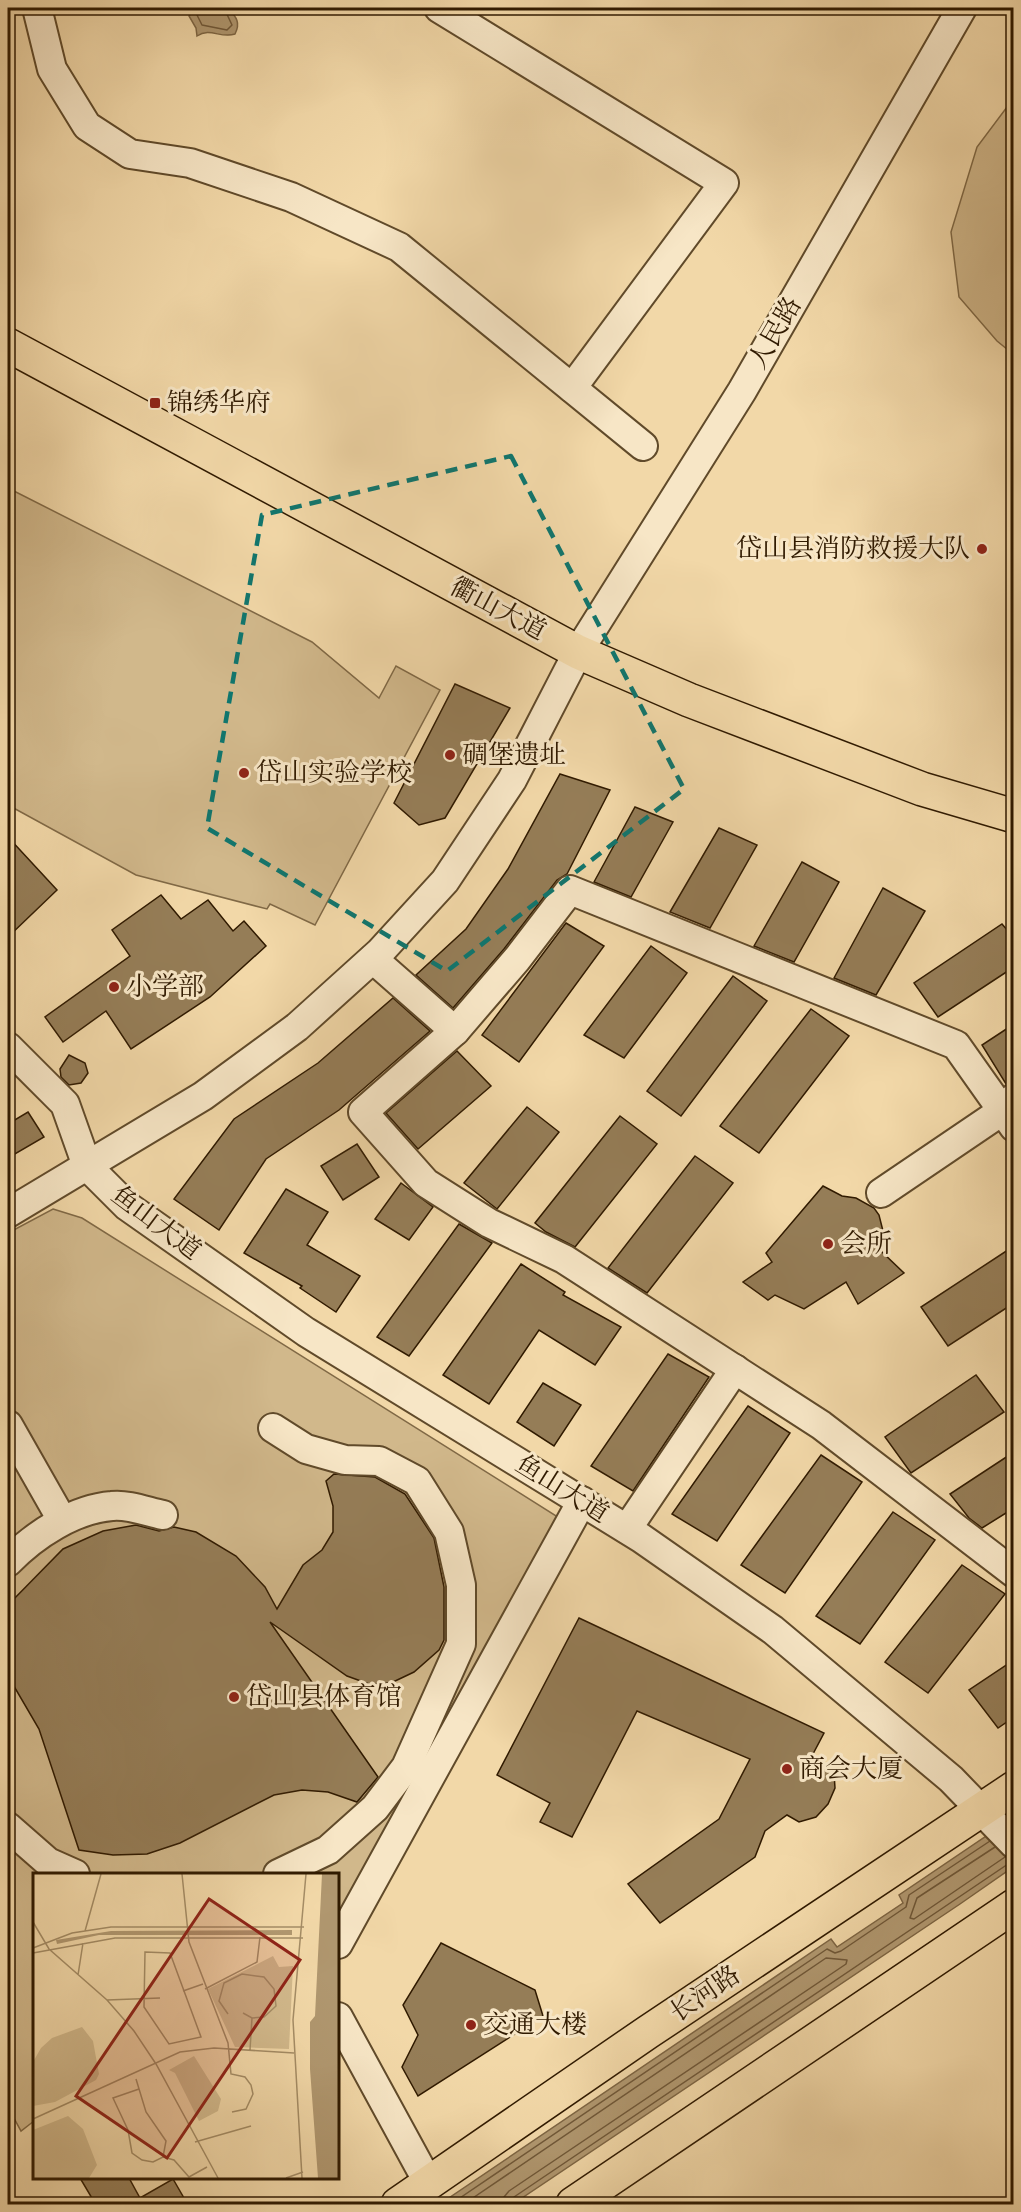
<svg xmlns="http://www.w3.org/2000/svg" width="1021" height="2212" font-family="'IM FELL Double Pica','Noto Serif SC',serif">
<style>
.green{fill:#d1b88b;stroke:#806946;stroke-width:1.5}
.water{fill:#b0976f;stroke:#7d6543;stroke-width:1.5}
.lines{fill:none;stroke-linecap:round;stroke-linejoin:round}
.shore{stroke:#705838;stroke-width:1.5}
.building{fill:#957d57;stroke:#301a00;stroke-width:1.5}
.minor-casing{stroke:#604a2a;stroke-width:32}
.major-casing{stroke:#301a00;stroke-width:36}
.minor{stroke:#f7e6c6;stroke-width:28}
.major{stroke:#f2d8a8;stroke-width:33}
.marked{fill:none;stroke:#0f766e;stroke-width:4.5;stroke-dasharray:12 8;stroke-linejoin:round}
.poi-dot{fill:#8f2418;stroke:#f7e6c6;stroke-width:2}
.labels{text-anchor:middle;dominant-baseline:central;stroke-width:6;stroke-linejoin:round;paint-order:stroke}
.street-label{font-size:26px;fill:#301a00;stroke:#f7e6c6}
.poi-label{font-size:26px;fill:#301a00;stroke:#f7e6c6;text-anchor:start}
.inset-road{fill:none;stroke:#a48c65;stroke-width:1.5}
.view{fill:#8f2418;fill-opacity:0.15;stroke:#8f2418;stroke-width:3}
.inset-edge{fill:none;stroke:#301a00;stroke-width:3}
</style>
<rect width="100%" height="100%" fill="#f2d8a8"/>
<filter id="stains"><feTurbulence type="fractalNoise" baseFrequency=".00333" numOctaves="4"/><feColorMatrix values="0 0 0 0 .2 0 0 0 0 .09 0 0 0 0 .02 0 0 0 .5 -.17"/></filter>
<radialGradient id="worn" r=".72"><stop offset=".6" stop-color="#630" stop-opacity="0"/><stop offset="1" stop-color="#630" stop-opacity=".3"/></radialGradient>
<g class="green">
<polygon points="1013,99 1013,354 997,341 959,297 951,232 977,147"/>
<polygon points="8,488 312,642 379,698 396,666 440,690 315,925 270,904 267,909 136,875 8,805"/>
<polygon points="53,1209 82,1218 561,1519 338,1915 338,1874 34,1874 34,2121 21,2131 8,2107 8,1233"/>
</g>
<g class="water">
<path d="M194 8H228C236 17 241 22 235 34 221 39 210 27 197 36L196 28 189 16Z"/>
<polygon points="1013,1818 1013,1867 960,1904 513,2204 440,2204 831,1939 837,1947 903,1903 899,1895"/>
</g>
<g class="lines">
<g class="shore">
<polyline points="199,8 197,15 202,25 227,30 232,25 224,8"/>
<polyline points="995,1847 917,1898 910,1918 914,1919 1005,1857"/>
<polyline points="451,2204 827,1949 835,1953 841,1951 906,1907 909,1895 990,1841"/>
<polyline points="464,2204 826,1958 847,1960 846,1964 509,2191 504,2197 503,2204"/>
<polyline points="511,2204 514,2197 1008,1864 1014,1863"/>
</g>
</g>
<g class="building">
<polygon points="455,684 510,708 445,818 419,825 394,803"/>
<polygon points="560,774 610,790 567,874 557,880 504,949 453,1008 416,975 466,929 508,869"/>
<polygon points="635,807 673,822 631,897 594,882"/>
<polygon points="719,828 757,845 710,928 670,912"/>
<polygon points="8,837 57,890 8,937"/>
<polygon points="802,862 839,882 794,962 754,946"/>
<polygon points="883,888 925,911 876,995 834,978"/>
<polygon points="161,895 181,919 208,900 233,931 244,921 266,946 210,997 131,1049 106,1011 63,1042 45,1017 130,956 112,930"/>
<polygon points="566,923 604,946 519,1062 482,1035"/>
<polygon points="1002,924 1014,938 1014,967 938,1017 914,983"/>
<polygon points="651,946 687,973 624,1058 584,1035"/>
<polygon points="733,976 767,1001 681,1116 647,1091"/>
<polygon points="393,998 430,1031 339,1110 266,1159 219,1230 174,1199 234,1119 318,1063"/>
<polygon points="811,1009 849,1036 759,1153 720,1126"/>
<polygon points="1014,1024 1014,1082 1006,1084 982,1045"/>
<polygon points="457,1051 491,1086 418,1149 386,1113"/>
<polygon points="69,1055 85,1063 88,1073 81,1083 69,1085 61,1077 60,1069"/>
<polygon points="527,1107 559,1132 497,1209 464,1183"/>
<polygon points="28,1112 44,1137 8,1158 8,1124"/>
<polygon points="620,1116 657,1144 575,1247 546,1232 535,1223"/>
<polygon points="357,1144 379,1177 343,1200 321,1166"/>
<polygon points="695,1156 733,1183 647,1293 608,1268"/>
<polygon points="401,1183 433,1207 409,1240 375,1219"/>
<polygon points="823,1186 842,1196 856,1198 874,1208 879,1215 885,1239 880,1250 904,1273 858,1304 846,1282 804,1309 775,1295 768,1300 743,1282 772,1262 766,1253"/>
<polygon points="286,1189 328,1212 307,1245 360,1276 336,1312 300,1288 302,1286 244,1253"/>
<polygon points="459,1224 492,1243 409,1356 377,1337"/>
<polygon points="1014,1246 1014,1303 948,1346 921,1307"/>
<polygon points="521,1264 565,1292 563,1295 621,1327 595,1365 539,1330 489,1404 443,1375"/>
<polygon points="668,1354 709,1377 633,1491 591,1466"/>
<polygon points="976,1375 1004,1412 911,1473 885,1437"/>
<polygon points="543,1383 581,1405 554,1446 517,1422"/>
<polygon points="748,1406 790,1433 717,1541 672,1514"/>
<polygon points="1014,1452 1014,1508 982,1528 969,1518 950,1494"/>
<polygon points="821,1455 862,1482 785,1593 741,1565"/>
<polygon points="334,1474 375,1477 405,1494 434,1538 444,1587 444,1640 439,1650 414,1672 391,1683 369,1684 347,1676 270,1622 378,1777 357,1802 328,1792 302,1790 274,1795 180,1843 147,1854 113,1855 79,1850 39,1729 8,1676 8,1605 63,1549 103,1531 136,1525 159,1531 174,1527 196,1532 236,1556 265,1587 277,1609 303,1565 322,1550 333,1532 333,1506 326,1481"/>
<polygon points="893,1512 935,1540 860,1644 816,1616"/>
<polygon points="962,1565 1005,1594 928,1693 885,1662"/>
<polygon points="579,1618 824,1733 813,1754 834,1773 835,1788 828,1804 816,1817 799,1822 787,1815 765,1831 755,1857 660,1923 628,1884 719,1819 750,1759 637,1711 572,1837 540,1822 550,1803 497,1775"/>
<polygon points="1014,1660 1014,1717 998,1728 969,1690"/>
<polygon points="441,1943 535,1990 543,2016 418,2096 402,2067 418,2035 403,2005"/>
<polygon points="80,2178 129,2178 140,2198 173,2179 188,2205 96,2205"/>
</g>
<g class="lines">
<defs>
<g id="minor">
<polyline points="37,8 52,69 87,126 130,154 190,163 291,197 399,247 643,446"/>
<polyline points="439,8 724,183 572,388"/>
<polyline points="373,959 455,1031"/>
<polyline points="8,1047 65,1104 87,1166 127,1206 306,1332 641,1538 773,1630 951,1779 1014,1844"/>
<polyline points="1014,1127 956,1045 570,890 517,959 455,1031 363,1112 426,1183 489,1223 564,1259 821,1425 1014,1573"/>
<polyline points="881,1193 1002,1111 1014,1098"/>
<polyline points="8,1213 203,1096 297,1027 380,952 445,881 512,780 578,652 742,391 962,8"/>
<polyline points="8,1425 62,1520"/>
<polyline points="273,1428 306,1449 345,1460 379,1461 417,1481 449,1532 461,1585 461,1644 406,1767 375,1808 328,1850 278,1874"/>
<polyline points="627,1529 735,1369"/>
<path d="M8 1562C34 1535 74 1509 112 1506 128 1504 148 1512 163 1515"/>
<polyline points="8,1827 48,1862 75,1874"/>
<polyline points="338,1944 582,1501"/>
<polyline points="338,2017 429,2184"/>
</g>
<g id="major">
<polyline points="8,345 578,652 689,700 922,789 1014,816"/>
<polyline points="398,2204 648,2032 1014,1788"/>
<polyline points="573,2204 1014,1906"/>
</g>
</defs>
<use href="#minor" class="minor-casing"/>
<use href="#major" class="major-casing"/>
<use href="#minor" class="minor"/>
<use href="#major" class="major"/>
</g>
<path class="marked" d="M511 456 684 789 447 971 207 828 262 515Z"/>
<g class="poi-dot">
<rect x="149" y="397" width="12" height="12" rx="3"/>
<circle cx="982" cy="549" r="6"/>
<circle cx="450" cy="755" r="6"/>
<circle cx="244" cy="773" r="6"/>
<circle cx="114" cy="987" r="6"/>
<circle cx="828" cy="1244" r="6"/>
<circle cx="234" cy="1697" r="6"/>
<circle cx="787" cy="1769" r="6"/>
<circle cx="471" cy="2025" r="6"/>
</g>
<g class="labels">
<g class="street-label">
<text transform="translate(775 333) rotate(-60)">人民路</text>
<text transform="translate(498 609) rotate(28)">衢山大道</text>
<text transform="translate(156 1223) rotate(37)">鱼山大道</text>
<text transform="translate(562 1489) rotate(32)">鱼山大道</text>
<text transform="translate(705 1994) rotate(-34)">长河路</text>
</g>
<g class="poi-label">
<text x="167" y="403">锦绣华府</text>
<text x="970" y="549" text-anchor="end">岱山县消防救援大队</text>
<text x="462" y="755">碉堡遗址</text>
<text x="256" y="773">岱山实验学校</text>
<text x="126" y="987">小学部</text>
<text x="840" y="1244">会所</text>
<text x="246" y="1697">岱山县体育馆</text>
<text x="799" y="1769">商会大厦</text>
<text x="483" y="2025">交通大楼</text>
</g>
</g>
<g transform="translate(33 1873)">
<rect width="306" height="306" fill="#f2d8a8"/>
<path d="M240 83 246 94 260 93 256 176 202 174 175 116ZM49 154 60 168 66 201 63 207 22 229 0 233V189L8 175 19 165ZM161 183 188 226 185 238 166 248 142 200 136 197ZM35 243 50 256 64 292 56 305H0V257Z" fill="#d1b88b"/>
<path d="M289 1H306V305H285L277 196V149L282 143ZM259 57V62H66L24 71 23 67 78 58Z" fill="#b0976f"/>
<path class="inset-road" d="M149 1 156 69 195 170 198 201 212 204 218 212 220 221 213 236 199 239M0 49 16 76 74 127 101 158 123 191 185 305M52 58 68 1M0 75 39 60 78 54H271M112 79 137 80 168 164 136 171 111 134ZM0 80 82 65H270M45 102 50 70M172 116 224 89 227 64M150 118 170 111M74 127 127 125M195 141 186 128 191 110 209 101 231 104 241 116 243 133 231 144 219 145 210 140M217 177 219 145M103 206 113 239 133 268 130 284M106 216 80 225 95 257 99 280 109 287 120 289 130 284 141 287 156 304 174 294M0 246 147 179 181 175 261 180M162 269 218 253M253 305 270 299M269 305 260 147 273 1"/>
<path class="view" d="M176 26 267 87 134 285 43 223Z"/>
<rect width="306" height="306" class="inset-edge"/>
</g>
<rect width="1021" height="2212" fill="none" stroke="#f2d8a8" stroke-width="30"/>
<rect x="9" y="9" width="1003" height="2194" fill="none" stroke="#301a00" stroke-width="3"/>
<rect x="15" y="15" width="991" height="2182" fill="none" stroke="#301a00" stroke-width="1.5"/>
<rect width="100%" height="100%" filter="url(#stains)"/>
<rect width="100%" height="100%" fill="url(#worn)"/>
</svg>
